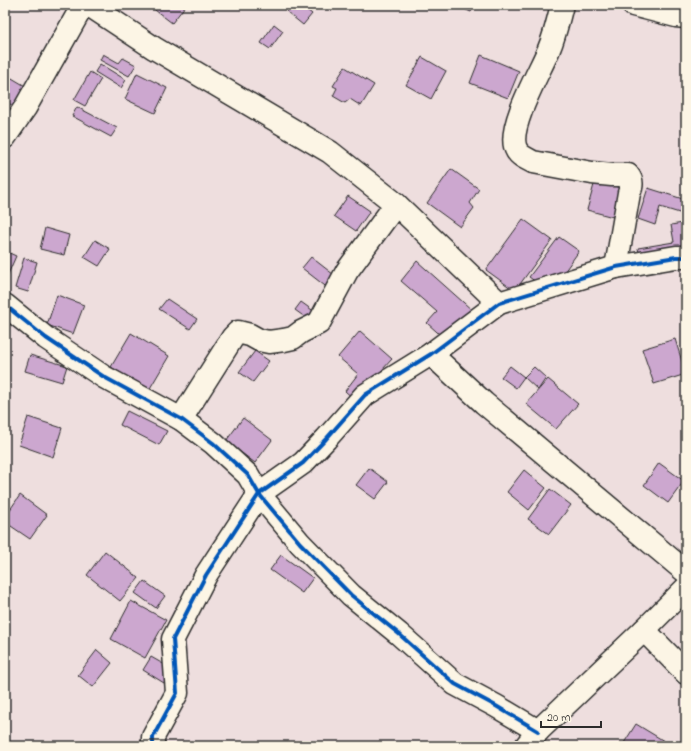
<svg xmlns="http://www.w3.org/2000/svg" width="691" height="751" font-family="'Indie Flower',sans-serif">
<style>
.building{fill:#cca7cf;stroke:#2b2b2b}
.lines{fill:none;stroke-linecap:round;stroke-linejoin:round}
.street-casing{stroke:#2b2b2b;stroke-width:25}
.street{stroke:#fcf5e5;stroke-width:22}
.cycleway-casing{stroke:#fcf5e5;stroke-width:6}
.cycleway{stroke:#0057b8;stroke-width:4}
</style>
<rect width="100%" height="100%" fill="#eedede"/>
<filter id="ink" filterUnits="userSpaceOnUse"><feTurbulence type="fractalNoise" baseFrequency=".025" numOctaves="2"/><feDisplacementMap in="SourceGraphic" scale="8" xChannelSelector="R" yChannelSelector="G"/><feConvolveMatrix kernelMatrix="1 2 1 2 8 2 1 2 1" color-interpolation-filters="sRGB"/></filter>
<g filter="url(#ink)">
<g class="building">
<polygon points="152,5 186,5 172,23 151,7"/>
<polygon points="292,5 301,5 312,14 303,25 287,12"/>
<polygon points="455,5 474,5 471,12"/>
<polygon points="274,24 283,31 270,49 261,43"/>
<polygon points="103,54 119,63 123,58 136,65 129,76 100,60"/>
<polygon points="481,55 519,71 508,98 470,83"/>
<polygon points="422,57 446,71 431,99 406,85"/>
<polygon points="100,64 126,80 121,88 95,72"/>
<polygon points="345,67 374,85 361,106 350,99 345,103 333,96 337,88 333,86"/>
<polygon points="90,72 101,79 85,106 74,100"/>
<polygon points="137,73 167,88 155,113 125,99"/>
<polygon points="5,74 27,87 15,107 5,101"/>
<polygon points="77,107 117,128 111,137 72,116"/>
<polygon points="451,169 479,189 470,203 474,208 460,227 427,203"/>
<polygon points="595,181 621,188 613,217 587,210"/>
<polygon points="648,188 686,200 686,215 660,207 655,225 638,219"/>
<polygon points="348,196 370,211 356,231 334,216"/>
<polygon points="523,219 552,240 515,291 486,270"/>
<polygon points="683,223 686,241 686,255 641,262 638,248 674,242 671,225"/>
<polygon points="45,228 69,235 64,255 40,249"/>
<polygon points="559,237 579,251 550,292 529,277"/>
<polygon points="95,240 110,249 99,266 84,257"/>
<polygon points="5,251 16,256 5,281"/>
<polygon points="311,257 338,278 329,289 302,268"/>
<polygon points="24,258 37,262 28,292 15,288"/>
<polygon points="417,261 473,311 446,340 427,323 437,312 401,281"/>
<polygon points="57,295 84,305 73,334 47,325"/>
<polygon points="167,299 197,319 190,329 159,309"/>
<polygon points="301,302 319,315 313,323 295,310"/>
<polygon points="360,331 392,359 355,400 345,391 358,374 338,357"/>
<polygon points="131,333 169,356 149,390 111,367"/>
<polygon points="675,339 686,374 654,384 642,349"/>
<polygon points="255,351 269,361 253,382 239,372"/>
<polygon points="30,355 67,366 62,382 25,371"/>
<polygon points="510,366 524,377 516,388 501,377"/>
<polygon points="534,367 546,378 538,390 524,377"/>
<polygon points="548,379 578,404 556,429 526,404"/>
<polygon points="127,411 167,431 159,445 120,425"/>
<polygon points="28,417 62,428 53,457 19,445"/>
<polygon points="243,418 272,440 255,463 226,441"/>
<polygon points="659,463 684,481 668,503 644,485"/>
<polygon points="369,468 388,482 375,499 356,485"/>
<polygon points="524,470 546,488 529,510 507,492"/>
<polygon points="550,489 571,505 549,534 528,519"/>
<polygon points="20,495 47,515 30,539 5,522 5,517"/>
<polygon points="105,551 139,578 120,601 87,575"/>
<polygon points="281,555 313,578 302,593 270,570"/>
<polygon points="144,581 165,596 156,608 135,593"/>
<polygon points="131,601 166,620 145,658 111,639"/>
<polygon points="97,650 112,663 93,687 78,675"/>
<polygon points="151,657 172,669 164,683 143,670"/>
<polygon points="636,724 664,741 661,746 629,746 624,743"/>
</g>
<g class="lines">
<defs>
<g id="street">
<polyline points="89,5 154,48 330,152 396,204 499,303"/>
<path d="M562 5C558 20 555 35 549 49 540 71 509 124 515 146 517 155 525 158 533 162L592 173 612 175H628C633 181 632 187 629 193L616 267"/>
<polyline points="633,5 676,16 686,17"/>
<polyline points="5,137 25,108 83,5"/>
<polyline points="5,305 46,338 104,377 181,419 213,443 248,475 259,494 300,543 351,595 399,634 455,684 496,706 538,731"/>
<polyline points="431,354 484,403 686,572"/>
<polyline points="181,419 233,337 238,332 250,335 259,340 269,342 284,340 293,338 301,332 319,323 347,271 396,204"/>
<polyline points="644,630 686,673"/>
<polyline points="153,746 153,737 177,693 173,639 206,575 259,494 303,463 326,439 365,395 431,354 499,303 616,267 676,257 686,257"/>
<polyline points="526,746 538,731 644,630 686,588"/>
</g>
</defs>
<use href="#street" class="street-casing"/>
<use href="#street" class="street"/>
<defs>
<g id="cycleway">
<polyline points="5,305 46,338 104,377 181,419 213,443 248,475 259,494 300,543 351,595 399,634 455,684 496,706 538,731"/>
<polyline points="153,746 153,737 177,693 173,639 206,575 259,494 303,463 326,439 365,395 431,354 499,303 616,267 676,257 686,257"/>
</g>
</defs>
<use href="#cycleway" class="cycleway-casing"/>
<use href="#cycleway" class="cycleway"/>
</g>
</g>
<rect width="691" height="751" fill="none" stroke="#fcf5e5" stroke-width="20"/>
<rect x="10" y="10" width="671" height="731" fill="none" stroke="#2b2b2b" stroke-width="1.5" filter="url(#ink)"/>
<path d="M541 721v6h60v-6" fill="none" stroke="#2b2b2b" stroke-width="2"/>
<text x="547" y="721" font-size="12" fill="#2b2b2b" stroke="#fcf5e5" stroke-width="3" paint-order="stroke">20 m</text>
</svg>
